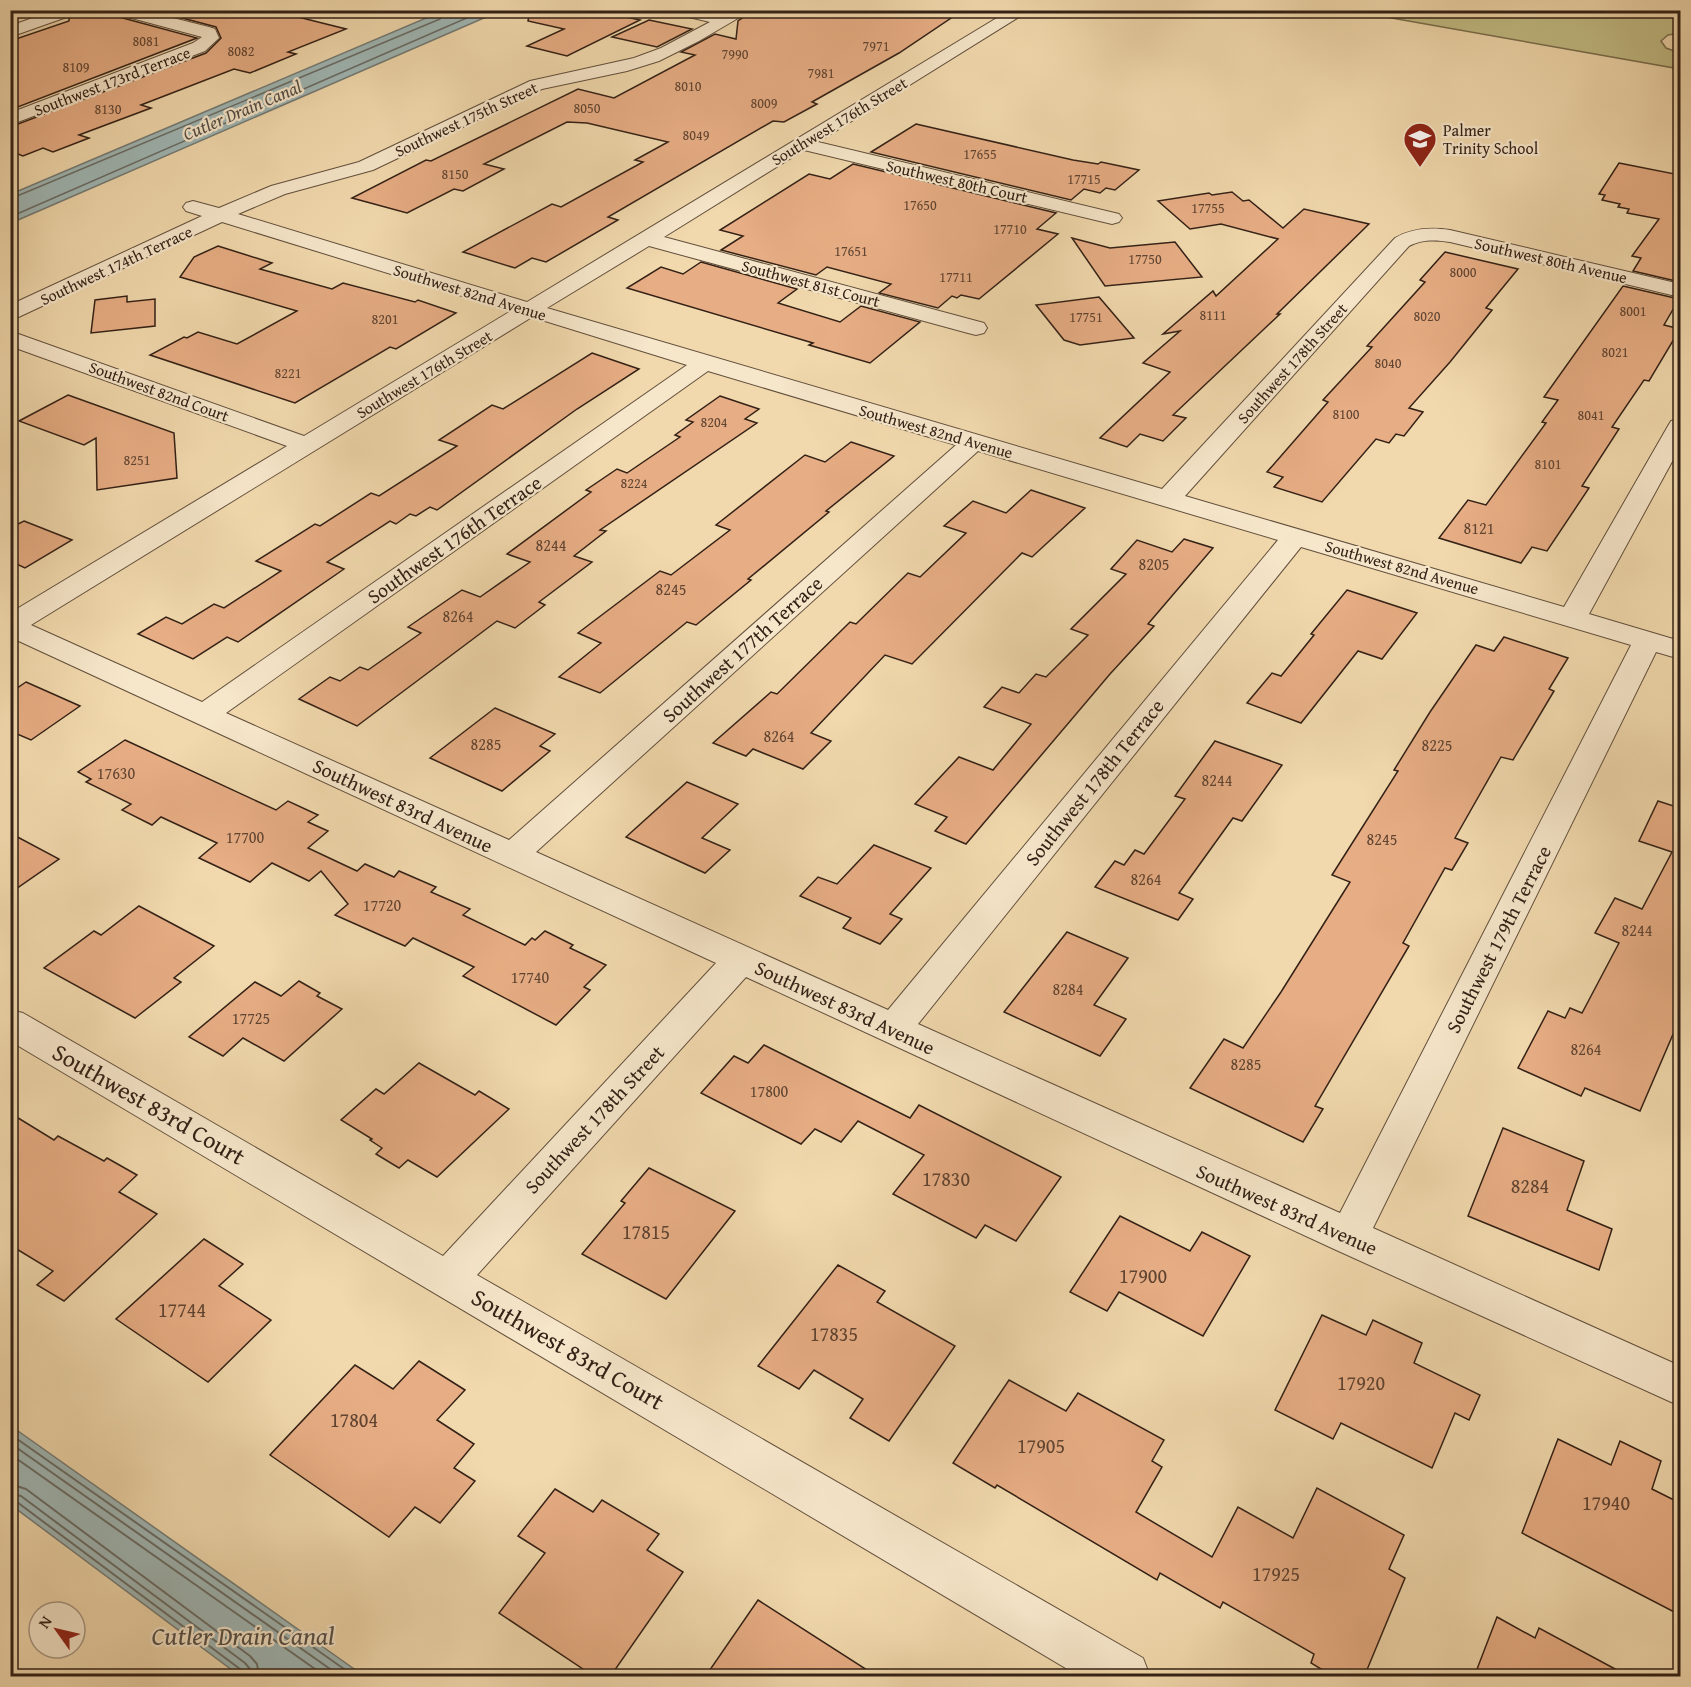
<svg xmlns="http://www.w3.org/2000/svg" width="1691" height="1687" font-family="'Gentium Book Plus',serif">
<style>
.green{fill:#c2bc84;stroke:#7a6e4d;stroke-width:1.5}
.water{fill:#9fb7b5;stroke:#747b75;stroke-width:1.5}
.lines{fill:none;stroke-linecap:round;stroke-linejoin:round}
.shore-far1{stroke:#696c66;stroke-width:1.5}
.shore{stroke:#696c66;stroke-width:2}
.building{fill:#e7ad84;stroke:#332116;stroke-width:1.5}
.minor-casing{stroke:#624f3c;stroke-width:2}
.minor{fill:#f6e6ca;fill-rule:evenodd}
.labels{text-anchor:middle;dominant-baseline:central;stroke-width:4.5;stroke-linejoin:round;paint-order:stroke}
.far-number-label{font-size:14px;fill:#604432}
.far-street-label{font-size:16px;fill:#332116;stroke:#f6e6ca}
.far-poi-label{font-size:16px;fill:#332116;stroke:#f6e6ca;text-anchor:start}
.number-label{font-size:16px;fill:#604432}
.far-water-label{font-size:18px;font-style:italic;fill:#534e46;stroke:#f6e6ca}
.street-label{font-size:20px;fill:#332116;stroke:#f6e6ca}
.near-number-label{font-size:20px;fill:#604432}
.near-street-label{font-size:24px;fill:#332116;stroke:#f6e6ca}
.near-water-label{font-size:26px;font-style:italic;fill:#534e46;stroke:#f6e6ca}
</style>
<rect width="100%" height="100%" fill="#f1d9ad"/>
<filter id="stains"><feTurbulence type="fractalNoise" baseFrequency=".00333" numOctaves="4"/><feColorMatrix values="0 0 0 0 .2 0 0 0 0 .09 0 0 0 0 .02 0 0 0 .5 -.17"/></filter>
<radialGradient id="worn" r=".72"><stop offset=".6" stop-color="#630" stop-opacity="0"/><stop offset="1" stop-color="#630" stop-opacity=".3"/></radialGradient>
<polygon class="green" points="1352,11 1680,11 1680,33 1668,35 1661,41 1666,48 1680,53 1680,69"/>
<g class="water">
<polygon points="445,10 500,11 11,223 11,194"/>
<polygon points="11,1426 364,1676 240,1676 11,1505"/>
</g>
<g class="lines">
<g class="shore-far1">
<polyline points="10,199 440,19 445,10"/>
<polyline points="10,217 485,10"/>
</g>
<g class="shore">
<polyline points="10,1434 354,1676"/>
<polyline points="10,1443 340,1676"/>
<polyline points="10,1454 325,1676"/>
<polyline points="10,1484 26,1489 250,1656 257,1664 259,1676"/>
<polyline points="10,1493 21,1496 245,1663 250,1669 250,1676"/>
<polyline points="10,1501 17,1502 240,1669 243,1676"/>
</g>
</g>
<g class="building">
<polygon points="82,10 109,10 112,15 197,38 10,110 10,41 69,21 69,18 79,15"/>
<polygon points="152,10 270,10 346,29 288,52 296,54 250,73 234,69 141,105 151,108 79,135 89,138 53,152 43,148 23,156 10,151 10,127 206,53 221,38 216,27"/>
<polygon points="530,10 595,10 640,20 567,56 527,46 564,29 528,21"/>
<polygon points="754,10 963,10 899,53 812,102 817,104 784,122 773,121 608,217 618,220 546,262 532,258 515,268 463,252 552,204 561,207 643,162 635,160 668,142 587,123 567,122 484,164 504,169 463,191 454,189 407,213 352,198 426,160 431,161 578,89 614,98 695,55 681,52 715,34 736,39 738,21"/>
<polygon points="649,20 692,29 657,47 612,37"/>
<polygon points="916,124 1073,160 1098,164 1101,162 1139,170 1115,190 1106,188 1100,193 1084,189 1071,200 871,152"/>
<polygon points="1619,163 1680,175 1680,282 1633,271 1641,258 1632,256 1659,219 1627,213 1629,209 1618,207 1620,204 1602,200 1605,195 1599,194"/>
<polygon points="853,164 1056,213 1037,229 1058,234 979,299 961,295 957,298 952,296 938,308 879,293 891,284 827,267 816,275 721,250 743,236 720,230 809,174 830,179"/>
<polygon points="1232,192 1243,201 1249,200 1283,228 1304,209 1369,224 1277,314 1280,314 1173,415 1186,418 1163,441 1140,434 1127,447 1100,438 1170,372 1143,363 1180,331 1163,334 1213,291 1216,296 1278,239 1221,224 1190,229 1158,201 1209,193 1212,195"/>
<polygon points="1072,238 1110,248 1175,242 1202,277 1105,286"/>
<polygon points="218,246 272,263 260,269 332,289 343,283 415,302 418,300 456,313 396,349 390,347 295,403 150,355 184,337 187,338 198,332 237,344 297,311 180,277 194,257"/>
<polygon points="1445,252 1518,269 1486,308 1492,310 1450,362 1409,408 1423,412 1404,436 1396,434 1389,443 1376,439 1322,502 1274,487 1283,477 1267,472 1328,402 1323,400 1372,347 1367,346 1425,282 1420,280"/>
<polygon points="701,262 797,289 778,303 840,322 861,306 920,322 870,363 809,345 813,343 627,288 661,267 683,274"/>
<polygon points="1623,286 1679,299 1664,325 1680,329 1649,381 1644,380 1612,427 1619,429 1582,486 1589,488 1547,551 1532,547 1521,563 1439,538 1468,500 1486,505 1546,423 1542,422 1558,400 1544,397"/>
<polygon points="127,296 127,302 155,299 155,326 91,333 95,300"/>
<polygon points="1099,297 1134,338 1080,345 1064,340 1036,305"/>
<polygon points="592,353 639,369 577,409 437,510 430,507 416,516 410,514 396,524 390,521 327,562 344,569 238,642 227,637 193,659 138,634 166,617 182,624 214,604 224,608 281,571 256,561 315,524 320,526 371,493 379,496 457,446 439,440 492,405 503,409"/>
<polygon points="68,395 174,433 177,478 97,490 96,438 84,445 19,421"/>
<polygon points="720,396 759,409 745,419 757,423 600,530 606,531 574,556 592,562 539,602 545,605 515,628 497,621 357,726 299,699 330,677 340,681 360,667 368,670 421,633 408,627 462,590 480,597 530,562 507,554 591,492 586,490 617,469 627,473 680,437 675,435 693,422 686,420"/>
<polygon points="851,442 894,456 826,511 829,512 748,579 751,580 696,625 687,622 600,693 559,677 601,643 578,633 660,571 671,575 730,530 716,525 805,455 825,462"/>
<polygon points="1031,490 1085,508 1032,557 1022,553 912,664 885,655 811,733 831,741 803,769 753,749 746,756 713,743 771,692 777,694 850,622 856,624 908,573 920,577 966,533 944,526 973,501 1006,513"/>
<polygon points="24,521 72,540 25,568 10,561 10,528"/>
<polygon points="1184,539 1213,548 1148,624 1154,626 1110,674 966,844 935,831 947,817 915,804 959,757 993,770 1031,724 984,707 1002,687 1019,693 1036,674 1046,677 1088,635 1071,629 1126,574 1111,569 1137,540 1172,552"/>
<polygon points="1347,590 1417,613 1382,659 1358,651 1301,723 1247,703 1272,673 1281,676 1314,635 1311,634"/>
<polygon points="1504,637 1568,658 1549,689 1554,691 1513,760 1501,757 1455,838 1468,843 1452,870 1445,868 1403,943 1409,946 1315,1106 1323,1109 1303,1142 1190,1088 1224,1039 1243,1048 1281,992 1350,882 1332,875 1398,771 1394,770 1430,712 1476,645 1494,651"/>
<polygon points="26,682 80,706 31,740 10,731 10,693"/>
<polygon points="495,708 555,734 540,746 550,751 502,791 430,758"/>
<polygon points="125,740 276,810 288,801 318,815 308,822 328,831 308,848 357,871 365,864 394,877 399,871 436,887 431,892 470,909 463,915 525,945 532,938 535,940 545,931 573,945 570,948 606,965 584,987 590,990 556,1025 463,976 474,967 413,938 405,946 335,915 348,904 321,871 309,881 272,863 250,882 199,858 217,843 161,817 152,825 122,810 131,804 86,782 91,779 78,772"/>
<polygon points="1215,741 1282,765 1242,821 1233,818 1179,893 1193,899 1178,920 1095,887 1115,861 1124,865 1135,850 1144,854 1185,799 1175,796"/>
<polygon points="687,782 738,804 702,838 730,850 705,873 626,837"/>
<polygon points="1658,801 1680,808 1680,1018 1640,1111 1585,1088 1581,1096 1518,1068 1548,1011 1565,1018 1570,1008 1582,1013 1619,943 1595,933 1615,898 1642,909 1672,852 1639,841"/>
<polygon points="10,833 59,859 10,893"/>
<polygon points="874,845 931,868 890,914 902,919 880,944 843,928 851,918 800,896 818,877 837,884"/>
<polygon points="139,906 214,946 174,978 181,982 135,1018 44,968 94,931 101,935"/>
<polygon points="1067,932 1128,958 1094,1005 1126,1019 1100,1056 1004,1012"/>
<polygon points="299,981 320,993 317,996 342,1009 284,1061 243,1038 223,1056 189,1037 255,982 281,996"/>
<polygon points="764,1045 910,1118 919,1105 1061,1177 1016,1241 985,1225 976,1238 893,1194 924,1155 858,1121 841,1142 815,1129 801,1144 701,1093 734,1056 748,1063"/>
<polygon points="419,1063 475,1095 479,1091 509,1109 437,1177 408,1160 399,1168 376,1154 382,1148 370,1140 372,1139 341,1120 376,1089 384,1094"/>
<polygon points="10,1113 54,1140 58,1136 104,1161 107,1158 137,1175 119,1192 157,1214 64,1301 37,1285 53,1271 10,1245"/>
<polygon points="1503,1128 1584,1161 1567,1210 1612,1229 1599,1270 1468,1216"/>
<polygon points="649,1168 735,1211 666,1299 582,1254 625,1203 621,1201"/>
<polygon points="1120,1216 1190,1251 1202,1232 1250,1256 1203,1336 1119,1292 1107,1311 1070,1292"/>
<polygon points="204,1239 243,1264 219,1286 271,1320 208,1382 116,1319"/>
<polygon points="838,1265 885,1291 877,1302 955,1346 889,1441 850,1418 863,1399 814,1370 799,1389 758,1366"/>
<polygon points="1322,1315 1366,1335 1373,1320 1422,1343 1414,1363 1480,1395 1469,1420 1455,1413 1432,1468 1341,1423 1333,1439 1275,1410"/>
<polygon points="419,1361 465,1390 437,1420 474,1444 454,1468 475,1481 440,1523 415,1507 389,1537 270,1455 355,1365 393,1389"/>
<polygon points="1009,1380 1066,1411 1078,1393 1164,1440 1152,1461 1162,1467 1136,1512 1212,1557 1238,1507 1293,1538 1317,1488 1404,1535 1389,1569 1405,1578 1364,1677 1334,1677 1311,1663 1314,1654 1223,1602 1220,1608 1160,1573 1157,1580 997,1485 995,1488 953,1463"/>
<polygon points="1558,1439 1611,1465 1620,1441 1661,1461 1652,1489 1680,1503 1680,1615 1522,1533"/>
<polygon points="555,1489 593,1512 602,1500 659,1534 647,1550 683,1572 610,1677 595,1677 499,1613 545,1553 518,1536"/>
<polygon points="758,1600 878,1677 705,1677"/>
<polygon points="1497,1617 1535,1638 1539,1628 1630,1677 1474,1677"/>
</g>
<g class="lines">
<defs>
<g id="minor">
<polygon points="55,10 80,10 78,13 10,37 10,26"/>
<polygon points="111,10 141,10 209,27 215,29 219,38 205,51 10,125 10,113 193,43 202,37 113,13"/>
<path d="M670 10H703L723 15 731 10H752L699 41 659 61 627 71 542 89 373 170 285 194 238 214 527 302 1010 10H1030L818 142 1119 214 1122 218 1119 222 1112 224 804 150 664 237 984 323 987 328 984 333 976 335 968 333 649 246 547 308 1162 489 1395 238C1412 228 1430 227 1450 230L1680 284V297L1450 242C1435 240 1423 239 1409 246L1185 496 1564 607 1668 426 1671 421 1680 419V447L1589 614 1680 641V659L1656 652 1373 1228 1680 1366V1406L1334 1249 746 977 477 1275 1143 1658 1150 1676H1079L10 1041V1010L23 1013 443 1256 716 963 10 637V613L287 446 10 346V331L304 436 511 311 222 222 10 321V305L202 216 186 211 183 207 186 203 193 201 219 208 271 186 359 162 530 81 634 58 661 48 710 22 672 13ZM532 317 687 365 202 702 31 625ZM708 371 956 445 509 840 226 713ZM978 451 1278 540 888 1010 536 852ZM1301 547 1631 645 1340 1213 918 1024Z"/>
</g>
</defs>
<use href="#minor" class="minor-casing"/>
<use href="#minor" class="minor"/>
</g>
<defs>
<symbol id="school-pin" viewBox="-11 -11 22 30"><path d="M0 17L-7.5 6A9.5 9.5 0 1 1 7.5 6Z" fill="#8f2418" stroke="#f6e6ca"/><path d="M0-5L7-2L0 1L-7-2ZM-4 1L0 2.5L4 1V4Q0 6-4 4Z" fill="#fff"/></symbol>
</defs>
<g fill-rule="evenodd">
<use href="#school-pin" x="1401" y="120" width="38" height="52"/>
</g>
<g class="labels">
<g class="far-number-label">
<text x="146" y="41">8081</text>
<text x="876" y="46">7971</text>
<text x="241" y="51">8082</text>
<text x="735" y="54">7990</text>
<text x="76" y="67">8109</text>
<text x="821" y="73">7981</text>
<text x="688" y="86">8010</text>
<text x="764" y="103">8009</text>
<text x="587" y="108">8050</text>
<text x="108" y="109">8130</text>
<text x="696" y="135">8049</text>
<text x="980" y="154">17655</text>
<text x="455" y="174">8150</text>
<text x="1084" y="179">17715</text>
<text x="920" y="205">17650</text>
<text x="1208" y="208">17755</text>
<text x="1010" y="229">17710</text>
<text x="851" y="251">17651</text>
<text x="1145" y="259">17750</text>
<text x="1463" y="272">8000</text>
<text x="956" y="277">17711</text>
<text x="1633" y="311">8001</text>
<text x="1213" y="315">8111</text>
<text x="1427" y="316">8020</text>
<text x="1086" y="317">17751</text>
<text x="385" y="319">8201</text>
<text x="1615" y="352">8021</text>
<text x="1388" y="363">8040</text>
<text x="288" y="373">8221</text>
<text x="1346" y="414">8100</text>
<text x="1591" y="415">8041</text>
<text x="714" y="422">8204</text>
<text x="137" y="460">8251</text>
<text x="1548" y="464">8101</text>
<text x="634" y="483">8224</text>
</g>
<g class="far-street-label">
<text transform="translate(112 81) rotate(-21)">Southwest 173rd Terrace</text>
<text transform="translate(466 119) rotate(-25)">Southwest 175th Street</text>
<text transform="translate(839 121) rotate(-31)">Southwest 176th Street</text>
<text transform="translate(957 181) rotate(13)">Southwest 80th Court</text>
<text transform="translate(1551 260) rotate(13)">Southwest 80th Avenue</text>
<text transform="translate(116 265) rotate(-25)">Southwest 174th Terrace</text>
<text transform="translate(811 283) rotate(15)">Southwest 81st Court</text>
<text transform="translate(470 292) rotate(17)">Southwest 82nd Avenue</text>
<text transform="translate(1292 363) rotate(-48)">Southwest 178th Street</text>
<text transform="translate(424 374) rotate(-31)">Southwest 176th Street</text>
<text transform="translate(159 391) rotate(20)">Southwest 82nd Court</text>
<text transform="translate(936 431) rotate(16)">Southwest 82nd Avenue</text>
<text transform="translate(1402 567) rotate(16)">Southwest 82nd Avenue</text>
</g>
<g class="far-poi-label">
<text x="1443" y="130">Palmer<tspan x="1443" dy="18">Trinity School</tspan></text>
</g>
<g class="number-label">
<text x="1479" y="528">8121</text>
<text x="551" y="545">8244</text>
<text x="1154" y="564">8205</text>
<text x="671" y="589">8245</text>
<text x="458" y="616">8264</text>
<text x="779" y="736">8264</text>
<text x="486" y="744">8285</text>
<text x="1437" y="745">8225</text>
<text x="116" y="773">17630</text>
<text x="1217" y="780">8244</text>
<text x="245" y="837">17700</text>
<text x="1382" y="839">8245</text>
<text x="1146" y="879">8264</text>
<text x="382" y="905">17720</text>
<text x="1637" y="930">8244</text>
<text x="530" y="977">17740</text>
<text x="1068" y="989">8284</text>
<text x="251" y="1018">17725</text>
<text x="1586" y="1049">8264</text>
<text x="1246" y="1064">8285</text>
<text x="769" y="1091">17800</text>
</g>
<g class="far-water-label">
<text transform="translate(242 110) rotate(-23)">Cutler Drain Canal</text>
</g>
<g class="street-label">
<text transform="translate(454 539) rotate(-35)">Southwest 176th Terrace</text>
<text transform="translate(742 649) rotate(-42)">Southwest 177th Terrace</text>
<text transform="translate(1094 782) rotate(-51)">Southwest 178th Terrace</text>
<text transform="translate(403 805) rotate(25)">Southwest 83rd Avenue</text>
<text transform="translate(1498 939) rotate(-63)">Southwest 179th Terrace</text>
<text transform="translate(845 1007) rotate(25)">Southwest 83rd Avenue</text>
<text transform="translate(594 1119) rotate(-47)">Southwest 178th Street</text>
<text transform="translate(1287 1209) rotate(24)">Southwest 83rd Avenue</text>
</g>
<g class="near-number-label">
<text x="946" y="1178">17830</text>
<text x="1530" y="1185">8284</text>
<text x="646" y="1231">17815</text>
<text x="1143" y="1275">17900</text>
<text x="182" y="1309">17744</text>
<text x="834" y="1333">17835</text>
<text x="1361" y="1382">17920</text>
<text x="354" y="1419">17804</text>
<text x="1041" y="1445">17905</text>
<text x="1606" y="1502">17940</text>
<text x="1276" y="1573">17925</text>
</g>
<g class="near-street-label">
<text transform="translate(149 1104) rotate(30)">Southwest 83rd Court</text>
<text transform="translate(568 1349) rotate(30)">Southwest 83rd Court</text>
</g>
<g class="near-water-label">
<text x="243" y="1635">Cutler Drain Canal</text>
</g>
</g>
<rect width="1691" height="1687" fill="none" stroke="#f1d9ad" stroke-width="36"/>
<rect x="12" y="12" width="1667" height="1663" fill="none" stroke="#332116" stroke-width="3"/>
<rect x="18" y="18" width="1655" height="1651" fill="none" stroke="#332116" stroke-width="1.5"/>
<g transform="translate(57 1630) rotate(304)"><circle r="28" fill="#f6e6ca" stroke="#a89782" stroke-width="1.5"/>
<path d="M0-4.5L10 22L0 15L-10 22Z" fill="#8f2418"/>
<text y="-9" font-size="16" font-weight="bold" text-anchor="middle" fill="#332116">N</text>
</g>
<rect width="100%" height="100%" filter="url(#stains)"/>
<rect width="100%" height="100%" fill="url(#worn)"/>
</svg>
